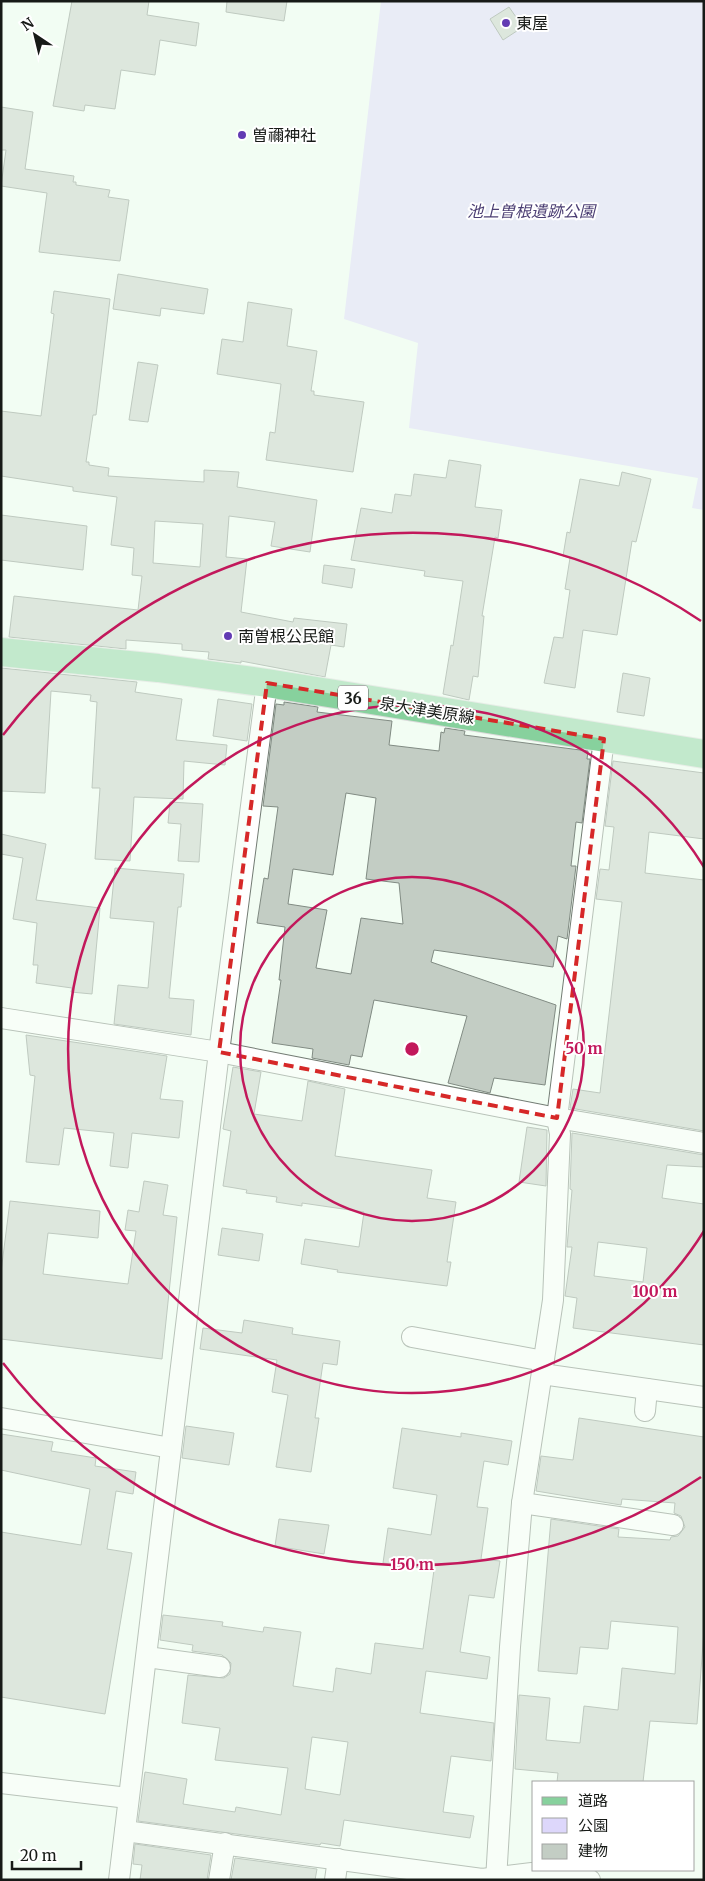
<svg xmlns="http://www.w3.org/2000/svg" width="705" height="1881" font-family="Merriweather,'Noto Sans JP',serif">
<style>
.green{fill:#ddd7fb}
.building{fill:#c3cdc4;stroke:#818b83;fill-rule:evenodd}
.lines{fill:none;stroke-linecap:round;stroke-linejoin:round}
.street-casing{stroke:#737c74;stroke-width:22}
.primary-casing{stroke:#dadada;stroke-width:30}
.street{stroke:#fff;stroke-width:20}
.primary{stroke:#87d19d;stroke-width:28}
.marked{fill:none;stroke:#d62828;stroke-width:4;stroke-dasharray:10 6;stroke-linejoin:round}
.ring{fill:none;stroke:#c2185b;stroke-width:2.5}
.poi-dot{fill:#623bb3;stroke:#fff;stroke-width:2}
.labels{text-anchor:middle;dominant-baseline:central;stroke-width:4;stroke-linejoin:round;paint-order:stroke}
.shield{fill:#fff;stroke:#5d5f5d;stroke-width:1}
.shield-label{font-size:15px;font-weight:bold;fill:#171a17}
.poi-label{font-size:16px;fill:#171a17;stroke:#fff;text-anchor:start}
.park-label{font-size:16px;font-style:italic;fill:#4b3e73;stroke:#fff}
.street-label{font-size:16px;fill:#171a17;stroke:#fff}
.centre{fill:#c2185b;stroke:#fff;stroke-width:2.5}
.ring-label{font-size:15px;text-anchor:middle;font-weight:bold;fill:#c2185b;stroke:#fff;stroke-width:4;stroke-linejoin:round;paint-order:stroke}
</style>
<rect width="100%" height="100%" fill="#f2fdf3"/>
<polygon class="green" points="381,1 704,1 704,510 692,508 698,478 409,428 418,343 344,319"/>
<g class="building">
<polygon points="72,1 149,1 147,15 199,23 196,46 160,40 155,75 121,70 115,109 85,105 84,111 53,106"/>
<polygon points="227,1 287,1 284,21 226,12"/>
<polygon points="509,7 523,27 503,40 490,19"/>
<polygon points="1,107 33,112 25,169 74,176 73,182 76,182 76,185 110,190 108,197 129,200 120,261 39,252 47,193 1,186 6,150 1,150"/>
<polygon points="118,274 208,289 204,314 161,308 160,316 113,309"/>
<path d="M54 291 110 299 96 415H93L86 462H89V465L109 468 108 476 204 482V470L239 472 237 487 317 500 310 552 271 546 275 522 229 516 226 557 247 559 241 612 293 622 294 618 347 624 344 647 331 645 325 677 241 661V663L208 659 209 652 182 650V644L126 640V649L9 637 14 596 138 610 142 576 132 575 134 548 111 545 117 497 73 491V487L1 476V411L41 416 54 314 51 313ZM155 521 203 524 200 567 153 563Z"/>
<polygon points="248,302 292,309 287,346 317,351 311,391 314,391 314,395 364,402 353,472 266,460 270,432 275,433 281,384 217,374 222,339 243,342"/>
<polygon points="138,362 158,365 148,422 129,420"/>
<polygon points="449,460 481,465 475,507 502,510 498,538 495,537 482,616 484,616 478,677 473,676 469,700 443,694 451,645 453,646 463,581 424,576 425,571 351,560 361,508 392,513 395,494 411,496 414,474 446,478"/>
<polygon points="622,472 651,479 636,542 632,541 617,635 583,630 575,688 544,683 554,637 563,638 570,590 565,589 570,558 563,556 567,532 570,533 580,479 619,486"/>
<polygon points="1,515 87,526 83,570 1,560"/>
<polygon points="324,565 355,569 352,588 322,583"/>
<polygon points="1,668 137,682 135,692 182,699 176,740 227,745 225,765 184,761 183,799 134,797 130,861 95,859 100,788 92,788 97,702 90,701 91,695 51,691 45,793 1,791"/>
<polygon points="623,673 650,678 644,716 617,712"/>
<polygon points="218,699 252,704 247,741 213,736"/>
<path d="M284 702 318 707 317 712 392 721 389 745 439 751 441 732 444 733 445 728 465 731 464 735 588 751 587 759H590L582 823 576 822 571 866H576L567 939 558 936 553 967 434 950 431 962 556 1005 545 1085 494 1078 490 1093 448 1083 467 1016 374 1000 362 1057 351 1055 349 1065 312 1058 313 1049 272 1043 281 980H279L285 927 257 923 264 878 268 879 278 807 263 806 276 704 284 705ZM346 793 376 798 366 879 399 883 403 924 361 918 351 974 316 968 327 910 288 904 293 869 333 875Z"/>
<polygon points="613,761 704,773 704,839 649,832 645,873 704,880 704,1131 570,1108 573,1089 600,1093 622,902 596,899 600,869 609,870 614,827 605,826"/>
<polygon points="170,802 203,804 199,862 178,861 181,824 168,823"/>
<polygon points="1,834 46,844 36,900 100,908 92,994 71,992 72,988 36,983 38,965 33,965 37,923 13,919 23,858 1,854"/>
<polygon points="115,868 184,874 181,907 178,907 169,998 194,1000 191,1035 114,1024 118,985 148,988 154,922 110,918"/>
<polygon points="26,1035 167,1056 160,1099 183,1101 179,1138 132,1133 128,1168 110,1166 114,1133 64,1128 59,1165 26,1162 35,1076 30,1075"/>
<polygon points="233,1067 261,1072 254,1114 302,1121 308,1081 345,1089 335,1156 432,1170 427,1198 456,1202 447,1262 451,1262 447,1286 337,1272 338,1270 301,1264 305,1239 359,1247 364,1212 302,1203 302,1206 276,1202 277,1197 246,1193 247,1190 223,1186 231,1131 223,1129"/>
<polygon points="527,1127 547,1130 546,1186 519,1182"/>
<path d="M572 1133 704 1155V1167L667 1165 662 1198 704 1204V1345L573 1328 577 1298 565 1296 572 1247H567L572 1190 570 1189ZM598 1242 647 1248 643 1282 594 1276Z"/>
<polygon points="144,1181 168,1185 163,1215 177,1217 162,1359 1,1339 1,1272 10,1201 100,1211 98,1238 48,1233 43,1274 128,1284 136,1231 125,1230 128,1210 139,1212"/>
<polygon points="222,1228 263,1234 259,1261 218,1255"/>
<polygon points="244,1320 293,1328 292,1334 340,1341 337,1365 323,1363 315,1418 319,1418 311,1472 276,1467 288,1395 272,1392 277,1360 200,1349 203,1328 242,1333"/>
<polygon points="579,1418 704,1437 704,1630 697,1724 650,1721 643,1782 557,1782 558,1773 515,1769 519,1695 550,1698 546,1740 580,1743 584,1706 618,1710 622,1668 675,1674 678,1627 611,1621 608,1649 580,1647 577,1674 538,1671 551,1519 619,1529 618,1537 670,1540 671,1537 678,1536 685,1527 681,1516 674,1513 675,1503 622,1499 621,1505 536,1491 541,1456 573,1460"/>
<polygon points="186,1426 234,1433 229,1465 182,1458"/>
<path d="M402 1428 461 1437V1433L512 1441 508 1465 484 1461 477 1507 488 1508 481 1559 500 1561 494 1598 469 1595 460 1652 490 1657 487 1679 426 1671 420 1713 494 1723 491 1761 451 1756 443 1812 474 1816 470 1838 344 1820 340 1846 321 1843 320 1845 138 1821 145 1772 187 1779 183 1804 235 1812 236 1807 281 1815 288 1768 215 1760 220 1728 182 1723 188 1675 224 1678 230 1674 231 1663 222 1655 192 1651 193 1645 160 1640 163 1615 223 1622 222 1626 263 1632 264 1627 301 1632 293 1686 333 1692 336 1668 371 1674 375 1643 423 1649 434 1570 383 1563 388 1528 431 1535 437 1495 393 1488ZM312 1737 348 1742 340 1795 305 1789Z"/>
<polygon points="1,1434 53,1442 51,1451 96,1458 95,1466 136,1472 133,1494 116,1491 107,1549 132,1553 105,1714 1,1697 1,1532 81,1545 90,1489 1,1470"/>
<polygon points="279,1519 329,1525 324,1554 275,1546"/>
<polygon points="135,1844 211,1855 207,1880 140,1880 142,1865 133,1864"/>
<polygon points="235,1858 317,1869 315,1880 231,1880"/>
</g>
<g class="lines">
<defs>
<g id="street">
<polyline points="1,1018 219,1052 557,1118 704,1143"/>
<polyline points="412,1337 544,1361"/>
<polyline points="542,1374 704,1397"/>
<polyline points="645,1411 647,1389"/>
<polyline points="1,1418 171,1448"/>
<polyline points="522,1503 673,1525"/>
<polyline points="147,1657 220,1667"/>
<polyline points="1,1783 128,1798"/>
<polyline points="125,1831 482,1879 532,1873 590,1880"/>
<polyline points="119,1880 219,1052 267,683"/>
<polyline points="219,1880 225,1843"/>
<polyline points="335,1880 338,1859"/>
<polyline points="496,1880 510,1647 522,1503 553,1300 560,1134 557,1118 604,739"/>
</g>
<polyline id="primary" points="1,652 158,668 267,683 704,754"/>
</defs>
<use href="#street" class="street-casing"/>
<use href="#primary" class="primary-casing"/>
<use href="#street" class="street"/>
<use href="#primary" class="primary"/>
</g>
<path d="M0 0H705V1881H0ZM267 683 604 739 557 1118 219 1052Z" fill="#f2fdf3" fill-opacity=".55" fill-rule="evenodd"/>
<path class="marked" d="M267 683 604 739 557 1118 219 1052Z"/>
<g class="ring">
<circle cx="412" cy="1049" r="172"/>
<path d="M704 1231A344 344 0 1 1 704 867"/>
<path d="M701 1477A516 516 0 0 1 3 1363M3 735A516 516 0 0 1 701 621"/>
</g>
<g class="poi-dot">
<circle cx="506" cy="23" r="5"/>
<circle cx="242" cy="135" r="5"/>
<circle cx="228" cy="636" r="5"/>
</g>
<g class="labels">
<rect class="shield" x="338" y="685.5" width="30" height="25" rx="4"/>
<g class="shield-label">
<text x="353" y="698">36</text>
</g>
<g class="poi-label">
<text x="516" y="23">東屋</text>
<text x="252" y="135">曽禰神社</text>
<text x="238" y="636">南曽根公民館</text>
</g>
<g class="park-label">
<text x="531" y="211">池上曽根遺跡公園</text>
</g>
<g class="street-label">
<text transform="translate(427 710) rotate(9)">泉大津美原線</text>
</g>
</g>
<circle cx="412" cy="1049" r="8" class="centre"/>
<g class="ring-label">
<text x="584" y="1054">50 m</text>
<text x="655" y="1297">100 m</text>
<text x="412" y="1570">150 m</text>
</g>
<rect width="705" height="1881" fill="none" stroke="#171a17" stroke-width="5"/>
<rect x="532" y="1781" width="162" height="90" fill="#ffffff" stroke="#a2a3a2"/>
<rect x="542" y="1797" width="25" height="8" fill="#87d19d" stroke="#a2a3a2"/>
<text x="578" y="1806" font-size="15" fill="#171a17">道路</text>
<rect x="542" y="1818" width="25" height="15" fill="#ddd7fb" stroke="#a2a3a2"/>
<text x="578" y="1831" font-size="15" fill="#171a17">公園</text>
<rect x="542" y="1844" width="25" height="15" fill="#c3cdc4" stroke="#a2a3a2"/>
<text x="578" y="1856" font-size="15" fill="#171a17">建物</text>
<g transform="translate(35 35) rotate(325)" stroke="#ffffff" stroke-width="4" paint-order="stroke">
<path d="M0-4L9 19L0 12L-9 19Z" fill="#171a17"/>
<text y="-8" font-size="14" font-weight="bold" text-anchor="middle" fill="#171a17">N</text>
</g>
<path d="M12 1861v8h69v-8" fill="none" stroke="#171a17" stroke-width="2.5"/>
<text x="20" y="1861" font-size="15" fill="#171a17" stroke="#ffffff" stroke-width="4" paint-order="stroke">20 m</text>
</svg>
